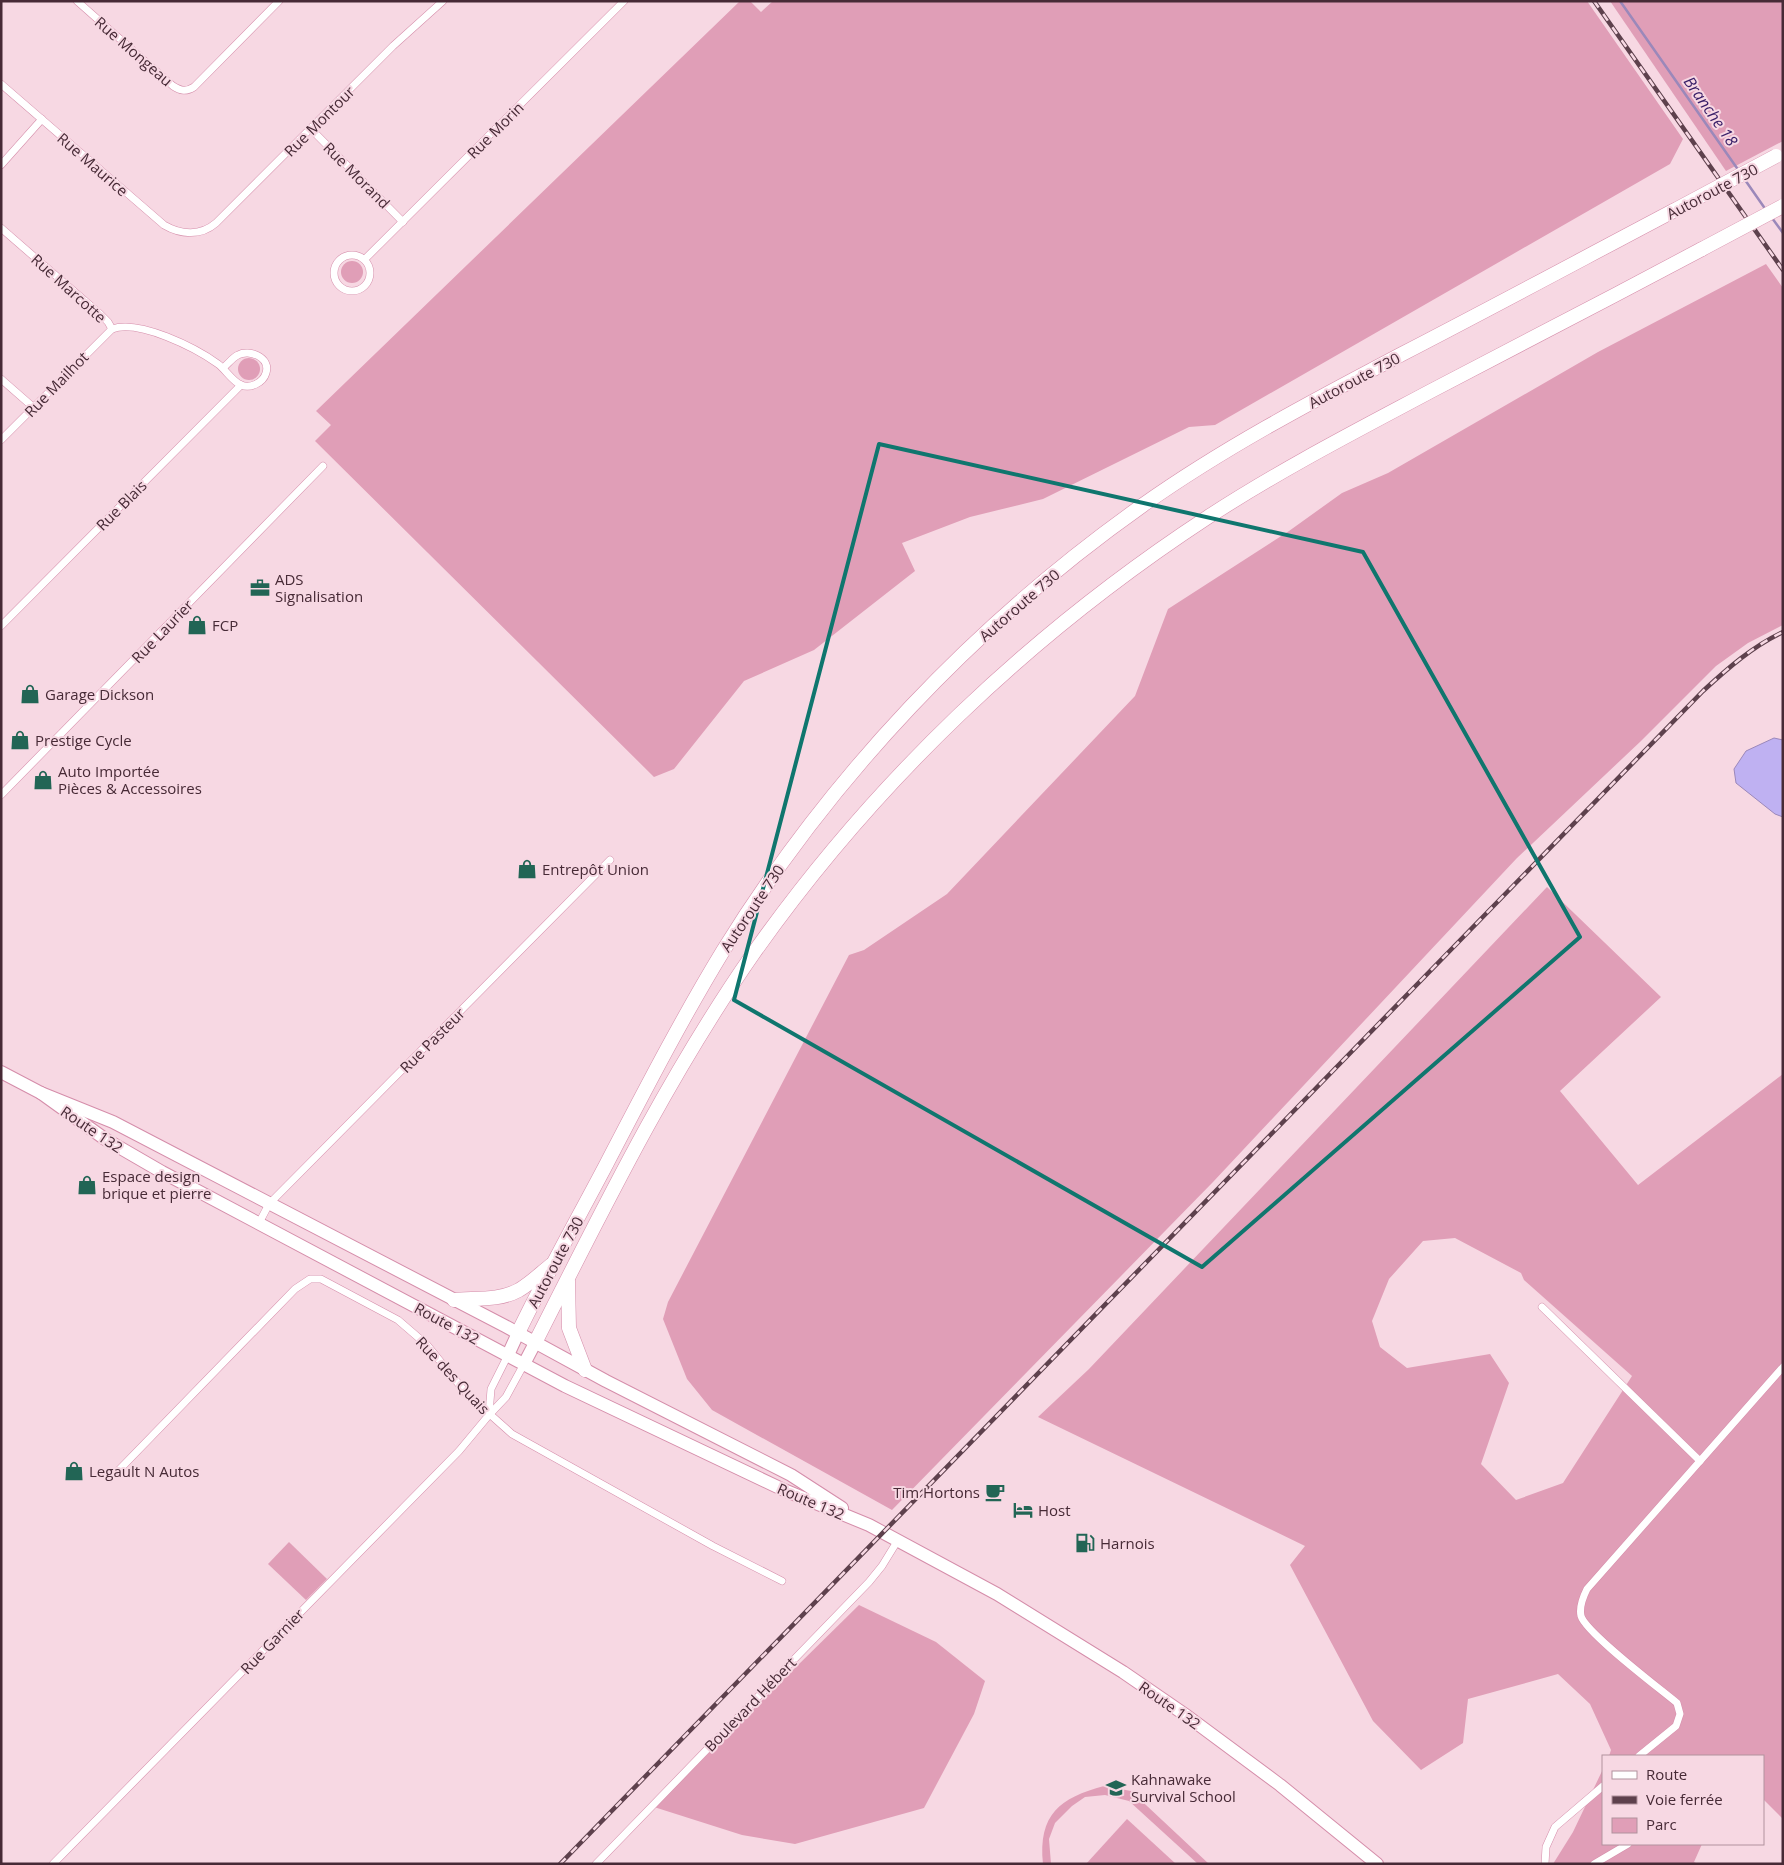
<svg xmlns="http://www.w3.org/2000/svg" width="1784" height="1865" font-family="'Open Sans',sans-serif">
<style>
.green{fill:#e09eb7;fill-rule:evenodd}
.water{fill:#bfb1f2;stroke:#9b88ba}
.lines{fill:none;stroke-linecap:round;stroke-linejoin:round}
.stream{stroke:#9b88ba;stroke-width:2.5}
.minor-casing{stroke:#d58daa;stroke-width:8}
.trunk-casing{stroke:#d58daa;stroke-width:14}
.motorway-casing{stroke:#d58daa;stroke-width:15}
.minor{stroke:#fff;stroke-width:7}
.trunk{stroke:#fff;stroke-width:12}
.motorway{stroke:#fff;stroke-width:14}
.rail-casing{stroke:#5e414d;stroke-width:4.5}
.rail{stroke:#f7d8e3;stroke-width:2.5;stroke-dasharray:8;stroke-linecap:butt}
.motorway-bridge-casing{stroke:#d58daa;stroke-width:15;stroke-linecap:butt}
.motorway-bridge{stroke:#fff;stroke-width:14}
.marked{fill:none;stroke:#0f766e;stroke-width:4;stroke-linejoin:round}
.labels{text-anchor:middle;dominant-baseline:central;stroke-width:4;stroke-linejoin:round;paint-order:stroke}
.street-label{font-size:15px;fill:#472a36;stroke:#f7d8e3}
.poi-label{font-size:15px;fill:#472a36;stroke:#f7d8e3;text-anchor:start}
.water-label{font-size:16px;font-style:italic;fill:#371d67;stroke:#f7d8e3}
</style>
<rect width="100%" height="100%" fill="#f7d8e3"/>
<g class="green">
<polygon points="740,1 750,1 761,12 773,1 1587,1 1683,139 1670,164 1215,425 1189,427 1043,499 970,517 902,543 915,571 814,650 744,681 674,769 654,777 315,441 331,425 316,411"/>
<polygon points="1610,1 1783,1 1783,141 1726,171"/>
<circle cx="352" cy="272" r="11"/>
<polygon points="1766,264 1783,288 1783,625 1748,643 1716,666 1641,741 1517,858 1213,1182 892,1510 712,1410 687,1379 663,1319 668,1302 849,955 864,950 947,894 1135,696 1168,609 1289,531 1342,493 1388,473 1598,352"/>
<circle cx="249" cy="369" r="11"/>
<path d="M1547 887 1661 997 1560 1091 1638 1185 1783 1074V1819L1763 1799V1756H1609L1611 1750 1590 1704 1558 1674 1468 1699 1463 1743 1421 1770 1373 1721 1290 1565 1305 1546 1038 1417 1089 1369ZM1455 1238 1521 1273 1524 1280 1632 1376 1563 1483 1516 1500 1481 1464 1509 1383 1490 1354 1407 1368 1380 1347 1372 1321 1389 1279 1423 1241Z"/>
<polygon points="289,1542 327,1579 306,1600 268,1564"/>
<polygon points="859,1605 936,1642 985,1681 974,1714 924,1808 795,1844 742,1835 654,1807"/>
<polygon points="1603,1769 1603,1844 1702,1844 1694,1862 1698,1864 1553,1864 1573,1832"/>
<path d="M1104 1786 1131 1791 1209 1864H1198L1129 1801 1105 1795 1085 1797 1072 1806 1055 1823 1049 1839 1051 1864H1043C1038 1814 1060 1798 1104 1786Z"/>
<polygon points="1127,1819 1176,1864 1086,1864"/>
</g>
<polygon class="water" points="1774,738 1783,740 1783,817 1775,814 1736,783 1734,769 1746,751"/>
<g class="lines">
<g class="stream">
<polyline points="1620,1 1739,171"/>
<polyline points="1743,177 1766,210"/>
<polyline points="1772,218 1783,233"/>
</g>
<defs>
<g id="minor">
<path d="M77 1 173 86C181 91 186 92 194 87L279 1"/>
<path d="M1 84 164 225C181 235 201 236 216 223L393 46 443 1"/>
<polyline points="311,129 403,222"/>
<polyline points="1,165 42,119"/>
<path d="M1 228 100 314 108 322 112 329C139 319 196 348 218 364 226 370 232 381 241 385 250 389 263 383 266 373 271 357 249 349 238 355 232 358 228 364 223 368"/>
<circle cx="352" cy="273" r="18"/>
<polyline points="365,259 624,1"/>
<polyline points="1,379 33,407"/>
<polyline points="1,440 112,329"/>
<polyline points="1,626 241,385"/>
<polyline points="1,795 323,466"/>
<polyline points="259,1223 269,1204 610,860"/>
<polyline points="1542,1307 1700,1461"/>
<polyline points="489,1414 491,1389 508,1355"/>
<polyline points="117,1472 295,1289 310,1279 321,1279 398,1320 427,1345 466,1393 512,1434 713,1546 782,1581"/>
<path d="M1639 1756 1676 1726 1680 1714 1677 1703C1659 1688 1586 1633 1581 1616 1579 1607 1583 1597 1587 1589L1783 1367"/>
<polyline points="53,1864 459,1451 489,1415 506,1397 524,1364"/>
<polyline points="596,1864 869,1582 882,1566 898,1540"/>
<polyline points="1545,1864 1546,1847 1555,1827 1603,1786"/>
<polyline points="1594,1864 1628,1844"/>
</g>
<g id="trunk">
<polyline points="1,1072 41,1093 113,1122 505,1326 606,1381 791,1475 842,1508"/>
<polyline points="41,1093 105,1139 162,1172 565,1386 784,1490 869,1525 997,1594 1123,1672 1187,1716 1280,1785 1377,1864"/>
<polyline points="508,1355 518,1333"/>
<polyline points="524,1364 535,1343"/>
</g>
<g id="motorway">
<polyline points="568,1281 569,1328 585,1370"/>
<path d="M454 1300C476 1298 499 1301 519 1290 531 1283 541 1273 551 1265"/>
<path d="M518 1333C546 1275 577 1220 607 1163 644 1092 681 1020 723 951 830 777 976 623 1143 505 1225 447 1313 401 1402 354 1493 307 1584 258 1675 210"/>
<path d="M535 1343C602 1211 668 1076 753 954 875 781 1031 633 1208 517 1280 470 1356 431 1431 391 1521 344 1612 297 1702 249"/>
</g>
</defs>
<use href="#minor" class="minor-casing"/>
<use href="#trunk" class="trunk-casing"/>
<use href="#motorway" class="motorway-casing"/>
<use href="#minor" class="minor"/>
<use href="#trunk" class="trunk"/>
<use href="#motorway" class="motorway"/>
<defs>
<g id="rail">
<polyline points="1594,1 1783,270"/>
<path d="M560 1864 1703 691C1728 668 1753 646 1783 632"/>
</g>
</defs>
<use href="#rail" class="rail-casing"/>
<use href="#rail" class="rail"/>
<defs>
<g id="motorway-bridge">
<polyline points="1675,210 1776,156"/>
<polyline points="1702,249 1783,206"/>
</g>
</defs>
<use href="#motorway-bridge" class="motorway-bridge-casing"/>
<use href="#motorway-bridge" class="motorway-bridge"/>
</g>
<path class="marked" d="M879 444 1363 552 1580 937 1202 1267 734 1000Z"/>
<defs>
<symbol id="office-bare" viewBox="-9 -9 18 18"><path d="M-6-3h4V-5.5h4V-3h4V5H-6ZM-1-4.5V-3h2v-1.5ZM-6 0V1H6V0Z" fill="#226555" stroke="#f7d8e3" stroke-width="2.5" paint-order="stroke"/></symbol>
<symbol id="shop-bare" viewBox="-9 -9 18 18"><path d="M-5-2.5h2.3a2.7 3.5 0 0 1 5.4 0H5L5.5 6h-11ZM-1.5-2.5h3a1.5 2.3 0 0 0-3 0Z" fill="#226555" stroke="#f7d8e3" stroke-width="2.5" paint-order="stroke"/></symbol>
<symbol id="cafe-bare" viewBox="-9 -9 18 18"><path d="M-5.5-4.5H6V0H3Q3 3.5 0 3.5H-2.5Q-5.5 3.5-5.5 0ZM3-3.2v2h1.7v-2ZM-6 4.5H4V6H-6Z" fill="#226555" stroke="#f7d8e3" stroke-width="2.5" paint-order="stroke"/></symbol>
<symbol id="hotel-bare" viewBox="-9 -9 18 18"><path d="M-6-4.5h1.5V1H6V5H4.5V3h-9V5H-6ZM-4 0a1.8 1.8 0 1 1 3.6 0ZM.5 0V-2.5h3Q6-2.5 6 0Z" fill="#226555" stroke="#f7d8e3" stroke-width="2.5" paint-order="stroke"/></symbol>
<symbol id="fuel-bare" viewBox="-9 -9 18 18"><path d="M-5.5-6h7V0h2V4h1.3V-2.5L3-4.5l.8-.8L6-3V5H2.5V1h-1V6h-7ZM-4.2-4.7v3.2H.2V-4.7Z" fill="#226555" stroke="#f7d8e3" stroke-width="2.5" paint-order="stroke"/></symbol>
<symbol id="school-bare" viewBox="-9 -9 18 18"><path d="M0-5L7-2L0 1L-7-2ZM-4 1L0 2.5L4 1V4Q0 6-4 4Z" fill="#226555" stroke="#f7d8e3" stroke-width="2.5" paint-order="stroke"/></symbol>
</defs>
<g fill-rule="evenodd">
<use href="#office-bare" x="246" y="574" width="28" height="28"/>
<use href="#shop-bare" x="183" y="611" width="28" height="28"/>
<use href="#shop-bare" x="16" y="680" width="28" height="28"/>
<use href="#shop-bare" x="6" y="726" width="28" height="28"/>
<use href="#shop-bare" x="29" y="766" width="28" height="28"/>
<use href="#shop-bare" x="513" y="855" width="28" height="28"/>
<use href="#shop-bare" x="73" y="1171" width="28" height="28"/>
<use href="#shop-bare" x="60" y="1457" width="28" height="28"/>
<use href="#cafe-bare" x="981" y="1478" width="28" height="28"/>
<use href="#hotel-bare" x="1009" y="1496" width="28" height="28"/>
<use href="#fuel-bare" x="1071" y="1529" width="28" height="28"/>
<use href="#school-bare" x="1102" y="1774" width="28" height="28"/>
</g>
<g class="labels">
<g class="street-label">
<text transform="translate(134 51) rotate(41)">Rue Mongeau</text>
<text transform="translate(319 121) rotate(-45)">Rue Montour</text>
<text transform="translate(495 130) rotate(-45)">Rue Morin</text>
<text transform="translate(93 164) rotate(41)">Rue Maurice</text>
<text transform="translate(357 175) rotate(45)">Rue Morand</text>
<text transform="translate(1712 191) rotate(-28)">Autoroute 730</text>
<text transform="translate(69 288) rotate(42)">Rue Marcotte</text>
<text transform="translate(1354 380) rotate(-28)">Autoroute 730</text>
<text transform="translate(56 384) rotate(-46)">Rue Mailhot</text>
<text transform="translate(121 505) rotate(-45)">Rue Blais</text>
<text transform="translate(1019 605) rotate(-41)">Autoroute 730</text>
<text transform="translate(162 631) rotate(-46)">Rue Laurier</text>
<text transform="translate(752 908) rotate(-56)">Autoroute 730</text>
<text transform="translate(432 1040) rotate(-45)">Rue Pasteur</text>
<text transform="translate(92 1129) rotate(34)">Route 132</text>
<text transform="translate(555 1262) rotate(-62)">Autoroute 730</text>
<text transform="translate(447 1323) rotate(28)">Route 132</text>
<text transform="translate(453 1375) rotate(47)">Rue des Quais</text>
<text transform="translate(811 1501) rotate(23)">Route 132</text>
<text transform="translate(272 1641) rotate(-46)">Rue Garnier</text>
<text transform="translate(750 1704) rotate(-46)">Boulevard Hébert</text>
<text transform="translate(1170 1705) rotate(35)">Route 132</text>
</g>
<g class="poi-label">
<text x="275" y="579">ADS<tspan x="275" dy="17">Signalisation</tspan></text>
<text x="212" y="625">FCP</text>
<text x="45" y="694">Garage Dickson</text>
<text x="35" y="740">Prestige Cycle</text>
<text x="58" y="771">Auto Importée<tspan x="58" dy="17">Pièces &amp; Accessoires</tspan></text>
<text x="542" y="869">Entrepôt Union</text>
<text x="102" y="1176">Espace design<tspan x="102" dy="17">brique et pierre</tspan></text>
<text x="89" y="1471">Legault N Autos</text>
<text x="980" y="1492" text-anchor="end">Tim Hortons</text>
<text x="1038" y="1510">Host</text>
<text x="1100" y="1543">Harnois</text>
<text x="1131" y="1779">Kahnawake<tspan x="1131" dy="17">Survival School</tspan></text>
</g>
<g class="water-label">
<text transform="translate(1711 111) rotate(55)">Branche 18</text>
</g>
</g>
<rect width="1784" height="1865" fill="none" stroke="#472a36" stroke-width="5"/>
<rect x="1602" y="1755" width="162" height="90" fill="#f7d8e3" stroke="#b1929e"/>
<rect x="1612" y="1771" width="25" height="8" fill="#ffffff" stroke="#b1929e"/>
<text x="1646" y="1780" font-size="15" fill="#472a36">Route</text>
<rect x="1612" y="1796" width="25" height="8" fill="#5e414d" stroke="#b1929e"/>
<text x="1646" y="1805" font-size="15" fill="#472a36">Voie ferrée</text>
<rect x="1612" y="1818" width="25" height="15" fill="#e09eb7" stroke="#b1929e"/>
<text x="1646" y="1830" font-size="15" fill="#472a36">Parc</text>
</svg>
